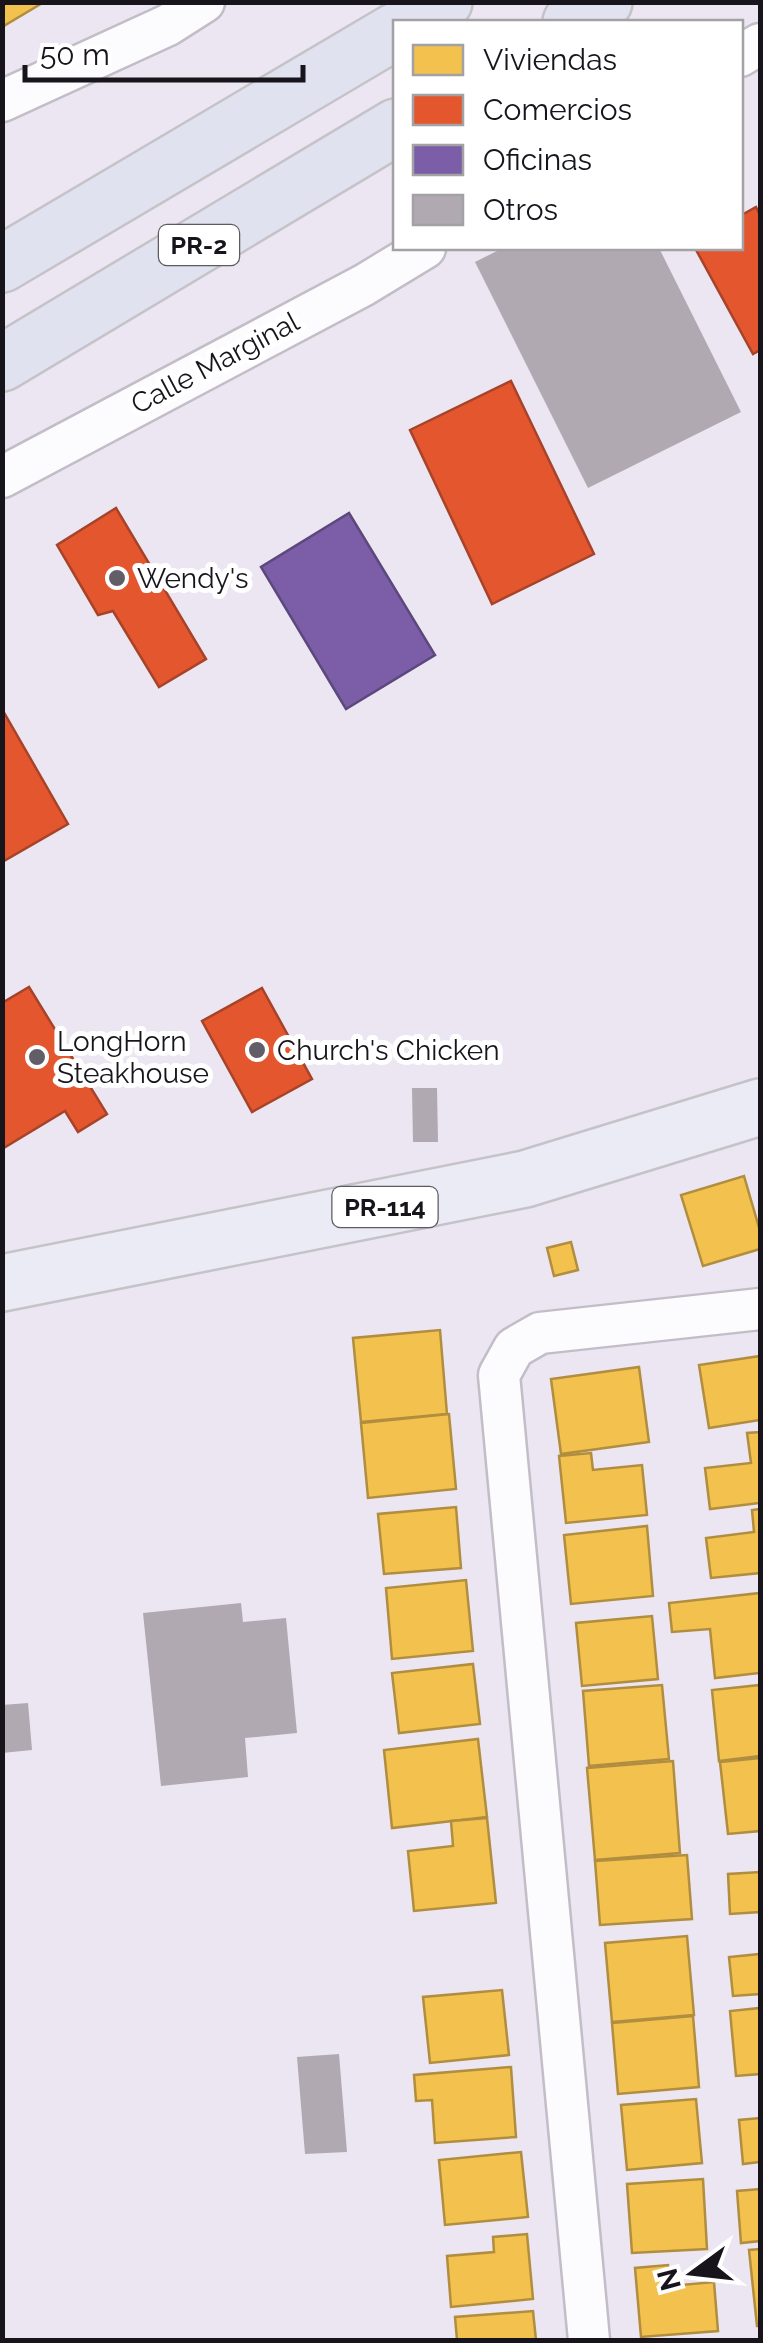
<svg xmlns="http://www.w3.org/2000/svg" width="763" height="2343" font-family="Raleway,sans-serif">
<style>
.homes{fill:#f2c14e;stroke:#b18d3f;stroke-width:2.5}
.shops{fill:#e4572e;stroke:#a74329;stroke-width:2.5}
.offices{fill:#7b5ea7;stroke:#5d487d;stroke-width:2.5}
.building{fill:#b0a9b1}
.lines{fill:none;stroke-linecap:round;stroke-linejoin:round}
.street-casing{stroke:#c2bdc6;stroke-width:45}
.primary-casing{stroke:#c5c3c8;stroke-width:60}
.highway-casing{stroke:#c5c3c8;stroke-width:60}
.street{stroke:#fcfbfd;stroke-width:40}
.primary{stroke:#ebebf5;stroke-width:55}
.highway{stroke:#e1e2ef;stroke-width:55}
.poi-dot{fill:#625e67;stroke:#fff;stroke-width:4}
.labels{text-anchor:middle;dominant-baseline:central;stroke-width:10;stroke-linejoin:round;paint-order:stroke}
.shield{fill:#fff;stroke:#5d5a60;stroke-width:2.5}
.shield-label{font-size:25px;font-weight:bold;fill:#18141c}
.street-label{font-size:28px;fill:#18141c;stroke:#fff}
.poi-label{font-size:28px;fill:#18141c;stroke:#fff;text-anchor:start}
</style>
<rect width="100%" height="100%" fill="#ece6f2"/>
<g class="homes">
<polygon points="2,2 44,2 2,27"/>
<polygon points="744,1176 760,1231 760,1249 703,1266 681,1195"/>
<polygon points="571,1242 578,1270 554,1276 547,1248"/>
<polygon points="440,1330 447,1414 361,1422 353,1338"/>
<polygon points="760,1356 760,1420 709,1428 699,1365"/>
<polygon points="639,1367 649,1442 561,1454 551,1379"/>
<polygon points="449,1414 456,1489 368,1498 361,1423"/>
<polygon points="760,1432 760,1503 710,1509 705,1468 751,1463 747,1433"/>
<polygon points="591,1453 593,1470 642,1465 647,1515 566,1523 559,1456"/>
<polygon points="456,1507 461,1568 384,1574 378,1514"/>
<polygon points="760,1509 760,1573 711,1578 706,1538 754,1532 752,1510"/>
<polygon points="647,1526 653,1596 571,1604 564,1535"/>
<polygon points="466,1580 473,1651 392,1659 386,1588"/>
<polygon points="760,1593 760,1673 715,1678 710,1629 672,1632 669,1603"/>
<polygon points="652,1616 658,1679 582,1686 576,1623"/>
<polygon points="473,1664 480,1724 399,1733 392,1673"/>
<polygon points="662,1685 669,1759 589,1766 583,1691"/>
<polygon points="760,1685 760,1756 719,1761 712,1690"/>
<polygon points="478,1739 487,1817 392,1828 384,1750"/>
<polygon points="760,1758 760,1831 728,1834 720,1762"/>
<polygon points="673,1761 680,1853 595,1860 587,1768"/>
<polygon points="487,1818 496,1903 414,1911 408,1851 453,1846 451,1821"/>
<polygon points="687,1855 692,1919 600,1925 595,1861"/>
<polygon points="760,1872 760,1912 730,1914 728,1874"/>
<polygon points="687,1936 694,2015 612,2022 605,1943"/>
<polygon points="760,1954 760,1994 733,1996 729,1957"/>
<polygon points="502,1990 509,2055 430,2063 423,1997"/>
<polygon points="760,2008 760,2074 736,2076 730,2011"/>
<polygon points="693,2016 699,2087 618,2094 612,2023"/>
<polygon points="511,2067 516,2137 435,2143 432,2100 416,2101 414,2075"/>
<polygon points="696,2099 702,2163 627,2170 621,2105"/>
<polygon points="760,2118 760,2162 743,2164 739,2120"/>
<polygon points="521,2152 528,2217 445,2225 439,2160"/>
<polygon points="703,2179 707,2249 632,2253 627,2184"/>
<polygon points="760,2189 760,2241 741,2243 737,2191"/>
<polygon points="527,2234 533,2299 451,2307 447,2256 494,2252 493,2237"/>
<polygon points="760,2249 760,2326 757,2326 749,2250"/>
<polygon points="668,2265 670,2286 714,2282 718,2331 641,2337 635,2268"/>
<polygon points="533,2311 536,2340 457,2340 455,2317"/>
</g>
<g class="shops">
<polygon points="756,207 760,215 760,350 753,354 695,248 740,248 740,216"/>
<polygon points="511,381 594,554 492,604 410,430"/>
<polygon points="116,508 206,659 159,687 113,611 98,615 57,545"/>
<polygon points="2,709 68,824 2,862"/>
<polygon points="29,987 107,1114 78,1132 65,1111 2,1149 2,1003"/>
<polygon points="262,988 312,1079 252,1112 202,1021"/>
</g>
<polygon class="offices" points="349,513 435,655 346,709 261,567"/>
<g class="building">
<polygon points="503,248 659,248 741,412 588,488 475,262"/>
<polygon points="412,1088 437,1088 438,1142 413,1142"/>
<polygon points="241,1603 243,1622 286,1618 297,1733 245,1738 248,1777 161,1786 143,1613"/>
<polygon points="28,1703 32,1750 2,1753 2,1705"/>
<polygon points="339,2054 347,2152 305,2154 297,2057"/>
</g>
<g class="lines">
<defs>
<g id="street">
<polyline points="740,56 760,44"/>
<polyline points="2,101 168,25 204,2"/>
<polyline points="2,477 364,285 425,248"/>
<polyline points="589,2340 499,1375 514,1348 540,1333 760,1309"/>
</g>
<polyline id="primary" points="2,1283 525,1179 760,1107"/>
<g id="highway">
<polyline points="410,22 444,2"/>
<polyline points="571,22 604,2"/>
<polyline points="2,264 396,31"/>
<polyline points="2,363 396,127"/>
</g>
</defs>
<use href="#street" class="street-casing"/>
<use href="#primary" class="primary-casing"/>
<use href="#highway" class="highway-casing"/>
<use href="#street" class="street"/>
<use href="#primary" class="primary"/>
<use href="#highway" class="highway"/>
</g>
<g class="poi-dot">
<circle cx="117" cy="578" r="10"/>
<circle cx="257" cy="1050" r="10"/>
<circle cx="37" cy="1057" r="10"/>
</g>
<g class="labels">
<g class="shield">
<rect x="159" y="225" width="80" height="40" rx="8"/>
<rect x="332.5" y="1187" width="105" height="40" rx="8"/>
</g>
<g class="shield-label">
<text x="199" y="245">PR-2</text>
<text x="385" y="1207">PR-114</text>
</g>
<g class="street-label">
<text transform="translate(215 363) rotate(-28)">Calle Marginal</text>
</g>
<g class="poi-label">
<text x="137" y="578">Wendy's</text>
<text x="57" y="1041">LongHorn<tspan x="57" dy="32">Steakhouse</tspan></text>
<text x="277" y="1050">Church's Chicken</text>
</g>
</g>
<rect width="763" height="2343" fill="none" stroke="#18141c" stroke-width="10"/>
<rect x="393" y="20" width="350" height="230" fill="#ffffff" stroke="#a3a1a4" stroke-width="2.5"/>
<rect x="413" y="45" width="50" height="30" fill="#f2c14e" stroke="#a3a1a4" stroke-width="2.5"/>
<text x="483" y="70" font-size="30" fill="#18141c">Viviendas</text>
<rect x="413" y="95" width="50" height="30" fill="#e4572e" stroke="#a3a1a4" stroke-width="2.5"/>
<text x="483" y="120" font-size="30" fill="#18141c">Comercios</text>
<rect x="413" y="145" width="50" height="30" fill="#7b5ea7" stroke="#a3a1a4" stroke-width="2.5"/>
<text x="483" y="170" font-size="30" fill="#18141c">Oficinas</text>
<rect x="413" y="195" width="50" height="30" fill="#b0a9b1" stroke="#a3a1a4" stroke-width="2.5"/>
<text x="483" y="220" font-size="30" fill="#18141c">Otros</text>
<g transform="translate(693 2273) rotate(255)" stroke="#ffffff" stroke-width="8" paint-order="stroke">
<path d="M0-8L18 38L0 25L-18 38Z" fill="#18141c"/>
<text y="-15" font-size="28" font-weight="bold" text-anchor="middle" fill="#18141c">N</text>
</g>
<path d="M25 65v15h278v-15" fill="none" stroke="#18141c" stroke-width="5"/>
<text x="40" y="65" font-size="30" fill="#18141c" stroke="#ffffff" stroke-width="8" paint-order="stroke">50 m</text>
</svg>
